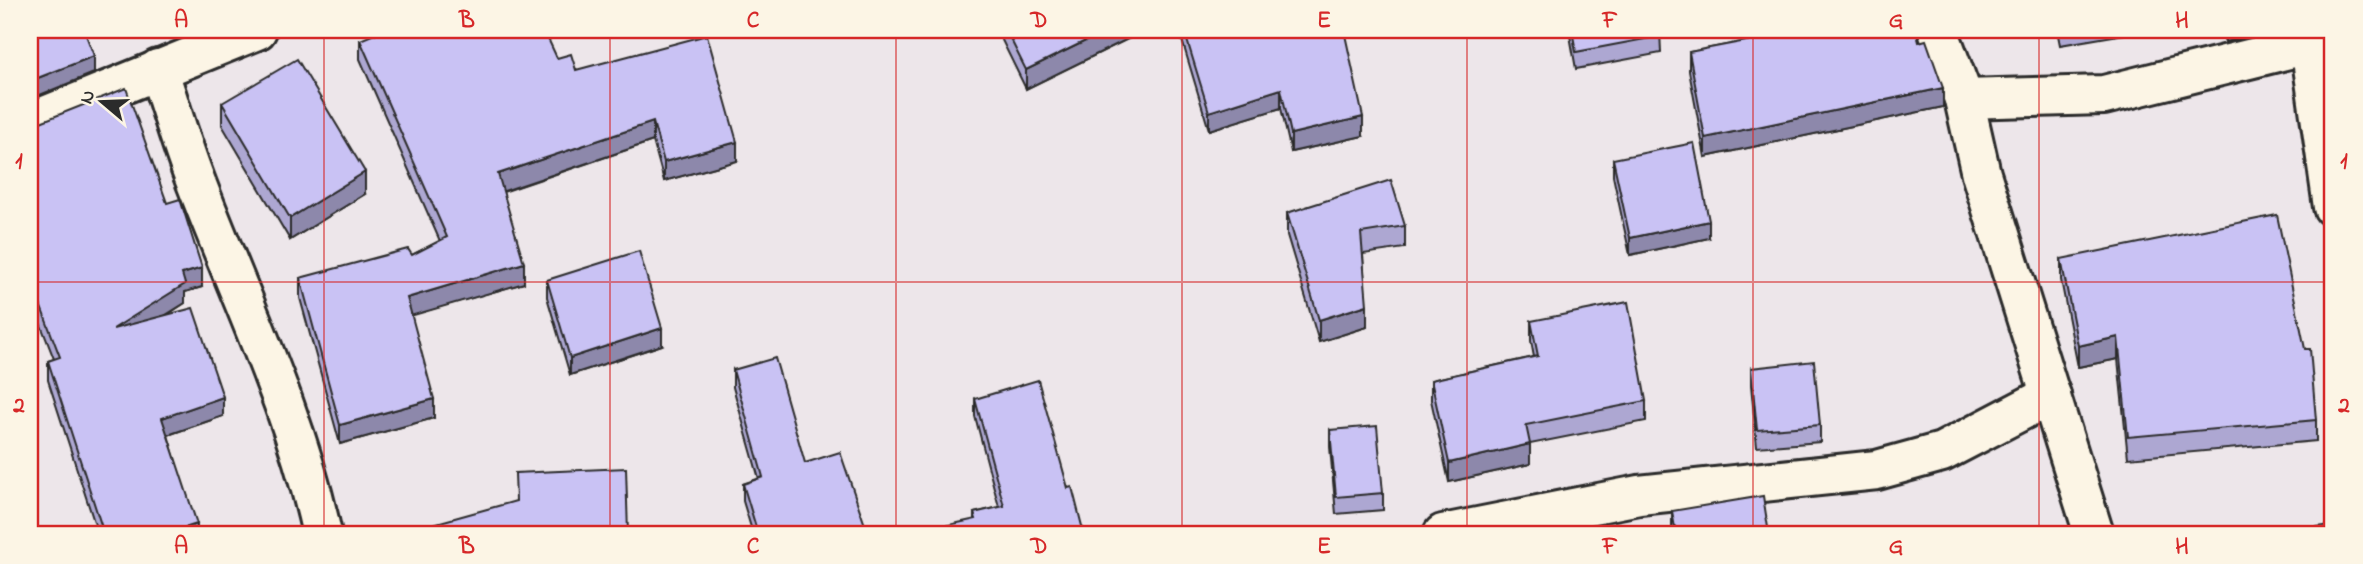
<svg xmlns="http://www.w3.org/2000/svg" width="2363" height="564" font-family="'Indie Flower',sans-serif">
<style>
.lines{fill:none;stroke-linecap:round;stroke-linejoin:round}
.minor-casing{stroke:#2b2b2b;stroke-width:44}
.minor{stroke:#fcf5e5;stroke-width:38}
.wall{fill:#ada7d2;stroke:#2b2b2b;stroke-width:2}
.shaded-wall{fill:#8d88ab;stroke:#2b2b2b;stroke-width:2}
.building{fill:#c9c2f4;stroke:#2b2b2b;stroke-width:2}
.grid{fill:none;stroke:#d62828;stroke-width:2;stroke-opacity:0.55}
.neatline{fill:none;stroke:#d62828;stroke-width:2.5}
.grid-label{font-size:23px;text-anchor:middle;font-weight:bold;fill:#d62828}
</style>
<rect width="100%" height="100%" fill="#ede6ea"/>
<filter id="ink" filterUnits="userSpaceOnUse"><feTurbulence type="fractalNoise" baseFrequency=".0143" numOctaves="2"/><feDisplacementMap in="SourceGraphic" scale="14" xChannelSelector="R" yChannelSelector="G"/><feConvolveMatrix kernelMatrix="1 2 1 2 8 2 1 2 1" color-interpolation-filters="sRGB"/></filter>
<g filter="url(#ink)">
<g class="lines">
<defs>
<g id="minor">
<polyline points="1938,30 1964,99 1981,174 2094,534"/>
<polyline points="2310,45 2333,207"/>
<path d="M158 69C171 108 182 147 197 185 241 300 296 413 322 534"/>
<polyline points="1964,99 2104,95 2333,38"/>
<polyline points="30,122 257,30"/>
<polyline points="1443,534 1639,495 1877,470 1942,452 2051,395"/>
</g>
</defs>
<use href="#minor" class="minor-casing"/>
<use href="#minor" class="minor"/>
</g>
<g class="wall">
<polygon points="997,30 1146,30 1026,89"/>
<polygon points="1179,30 1246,30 1248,37 1363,136 1291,152 1281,108 1209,130"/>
<polygon points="1569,30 1660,30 1661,53 1576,69"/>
<polygon points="1793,30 1916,30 1919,42 1943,107 1705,157 1689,71 1689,52 1793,32"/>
<polygon points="2057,30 2148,30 2060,45"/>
<polygon points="2221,30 2267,30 2225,42"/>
<polygon points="360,40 557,58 737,161 664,181 653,141 503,192 524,283 411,315 434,418 340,444 300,298 300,278 412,255 440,241 360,59"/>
<polygon points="222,103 365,194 290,240 222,125"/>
<polygon points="30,124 167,203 202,287 185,292 185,303 167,315 223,416 168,435 197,534 98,534 48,380 48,361 54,359 30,297"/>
<polygon points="1613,159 1709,238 1630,255 1613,176"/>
<polygon points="1287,213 1405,226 1405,248 1363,254 1367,327 1319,342 1287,235"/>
<polygon points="2061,259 2316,420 2316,441 2128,458 2118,359 2078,367 2061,280"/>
<polygon points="547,280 662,345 570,375 547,297"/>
<polygon points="1531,321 1646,401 1646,421 1530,444 1530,464 1449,482 1431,400 1431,380 1534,357 1531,341"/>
<polygon points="1751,368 1820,425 1820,442 1757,447 1751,385"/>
<polygon points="733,370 805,463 868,534 753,534 743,501 743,484 759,479 733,387"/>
<polygon points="975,399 1068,488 974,519 974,513 999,507 975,416"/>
<polygon points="1330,430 1383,493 1383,510 1336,514 1330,447"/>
<polygon points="1672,511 1769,534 1672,534"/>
</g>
<g class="shaded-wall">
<polygon points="1108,30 1146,30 1026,89 1026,70"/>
<polygon points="2225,30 2267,30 2225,42"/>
<polygon points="94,56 94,73 30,99 30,81"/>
<polygon points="1943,88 1943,107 1705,157 1705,138"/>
<polygon points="1281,89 1281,108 1209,130 1209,112"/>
<polygon points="1363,117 1363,136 1291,152 1291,134"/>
<polygon points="653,122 653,141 498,193 498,174"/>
<polygon points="737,142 737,161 664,181 664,162"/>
<polygon points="365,172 365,194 290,240 290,218"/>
<polygon points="1709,221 1709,238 1630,255 1630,238"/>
<polygon points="524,263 524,283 407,317 407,298"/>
<polygon points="202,268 202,287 185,292 185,303 113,348 113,329 182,274"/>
<polygon points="1367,305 1367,327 1319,342 1319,320"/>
<polygon points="662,328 662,345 570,375 570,358"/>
<polygon points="2118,337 2118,359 2078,367 2078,346"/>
<polygon points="223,397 223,416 162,437 162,418"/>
<polygon points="434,399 434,418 340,444 340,425"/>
<polygon points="1530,444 1530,464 1449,482 1449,463"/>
<polygon points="197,524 197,534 178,534 178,530"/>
</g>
<g class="building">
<polygon points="30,30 84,30 94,56 30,81"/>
<polygon points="384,30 544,30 557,58 571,54 576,70 707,35 737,142 664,162 653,122 498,174 524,263 407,298 434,399 340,425 300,278 408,249 412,255 447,237 360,40"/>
<polygon points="1006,30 1108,30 1026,70"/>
<polygon points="1184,30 1246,30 1248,37 1280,30 1344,30 1363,117 1291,134 1281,89 1209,112"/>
<polygon points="1572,30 1660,30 1661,36 1576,52"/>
<polygon points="1798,30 1916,30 1919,42 1926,40 1943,88 1705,138 1689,52 1798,31"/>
<polygon points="297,59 365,172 290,218 222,103"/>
<polygon points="126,88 167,203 180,199 202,268 182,274 185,284 113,329 193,308 223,397 162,418 197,524 178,530 179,534 104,534 48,361 60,357 30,278 30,124 38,123"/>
<polygon points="1694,143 1709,221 1630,238 1613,159"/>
<polygon points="1391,180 1405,226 1361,233 1367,305 1319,320 1287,213"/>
<polygon points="2277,215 2305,349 2310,349 2316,420 2128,437 2118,337 2078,346 2061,259"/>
<polygon points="639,251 662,328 570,358 547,280"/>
<polygon points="1628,302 1646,401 1526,425 1530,444 1449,463 1431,380 1538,356 1531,321"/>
<polygon points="775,358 805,463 840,452 868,534 758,534 743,484 763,477 733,370"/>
<polygon points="1814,361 1820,425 1757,430 1751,368"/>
<polygon points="1038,380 1068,488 1072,487 1084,534 908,534 976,519 974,513 1004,506 975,399"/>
<polygon points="1377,426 1383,493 1336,497 1330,430"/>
<polygon points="626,468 628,534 397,534 516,501 515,473"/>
<polygon points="1763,496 1769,534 1676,534 1672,511"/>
<polygon points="2333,525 2333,534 2263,534"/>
<polygon points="2249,531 2250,534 2236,534"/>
</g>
</g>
<path class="grid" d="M324 30V534M610 30V534M896 30V534M1182 30V534M1467 30V534M1753 30V534M2039 30V534M30 282H2333"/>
<rect width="2363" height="564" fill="none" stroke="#fcf5e5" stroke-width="77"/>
<g transform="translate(102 102) rotate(289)" stroke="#fcf5e5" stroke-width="5" paint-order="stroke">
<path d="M0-5L12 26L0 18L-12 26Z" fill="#2b2b2b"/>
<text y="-10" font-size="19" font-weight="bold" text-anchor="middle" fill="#2b2b2b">N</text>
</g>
<rect x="38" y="38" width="2286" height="488" class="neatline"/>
<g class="grid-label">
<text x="181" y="27">A</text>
<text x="467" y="27">B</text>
<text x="753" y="27">C</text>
<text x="1039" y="27">D</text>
<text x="1324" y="27">E</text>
<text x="1610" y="27">F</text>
<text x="1896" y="27">G</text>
<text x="2182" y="27">H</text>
<text x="19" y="168">1</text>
<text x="2344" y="168">1</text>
<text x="19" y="412">2</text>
<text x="2344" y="412">2</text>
<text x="181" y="553">A</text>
<text x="467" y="553">B</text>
<text x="753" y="553">C</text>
<text x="1039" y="553">D</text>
<text x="1324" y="553">E</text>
<text x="1610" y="553">F</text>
<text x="1896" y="553">G</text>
<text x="2182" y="553">H</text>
</g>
</svg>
